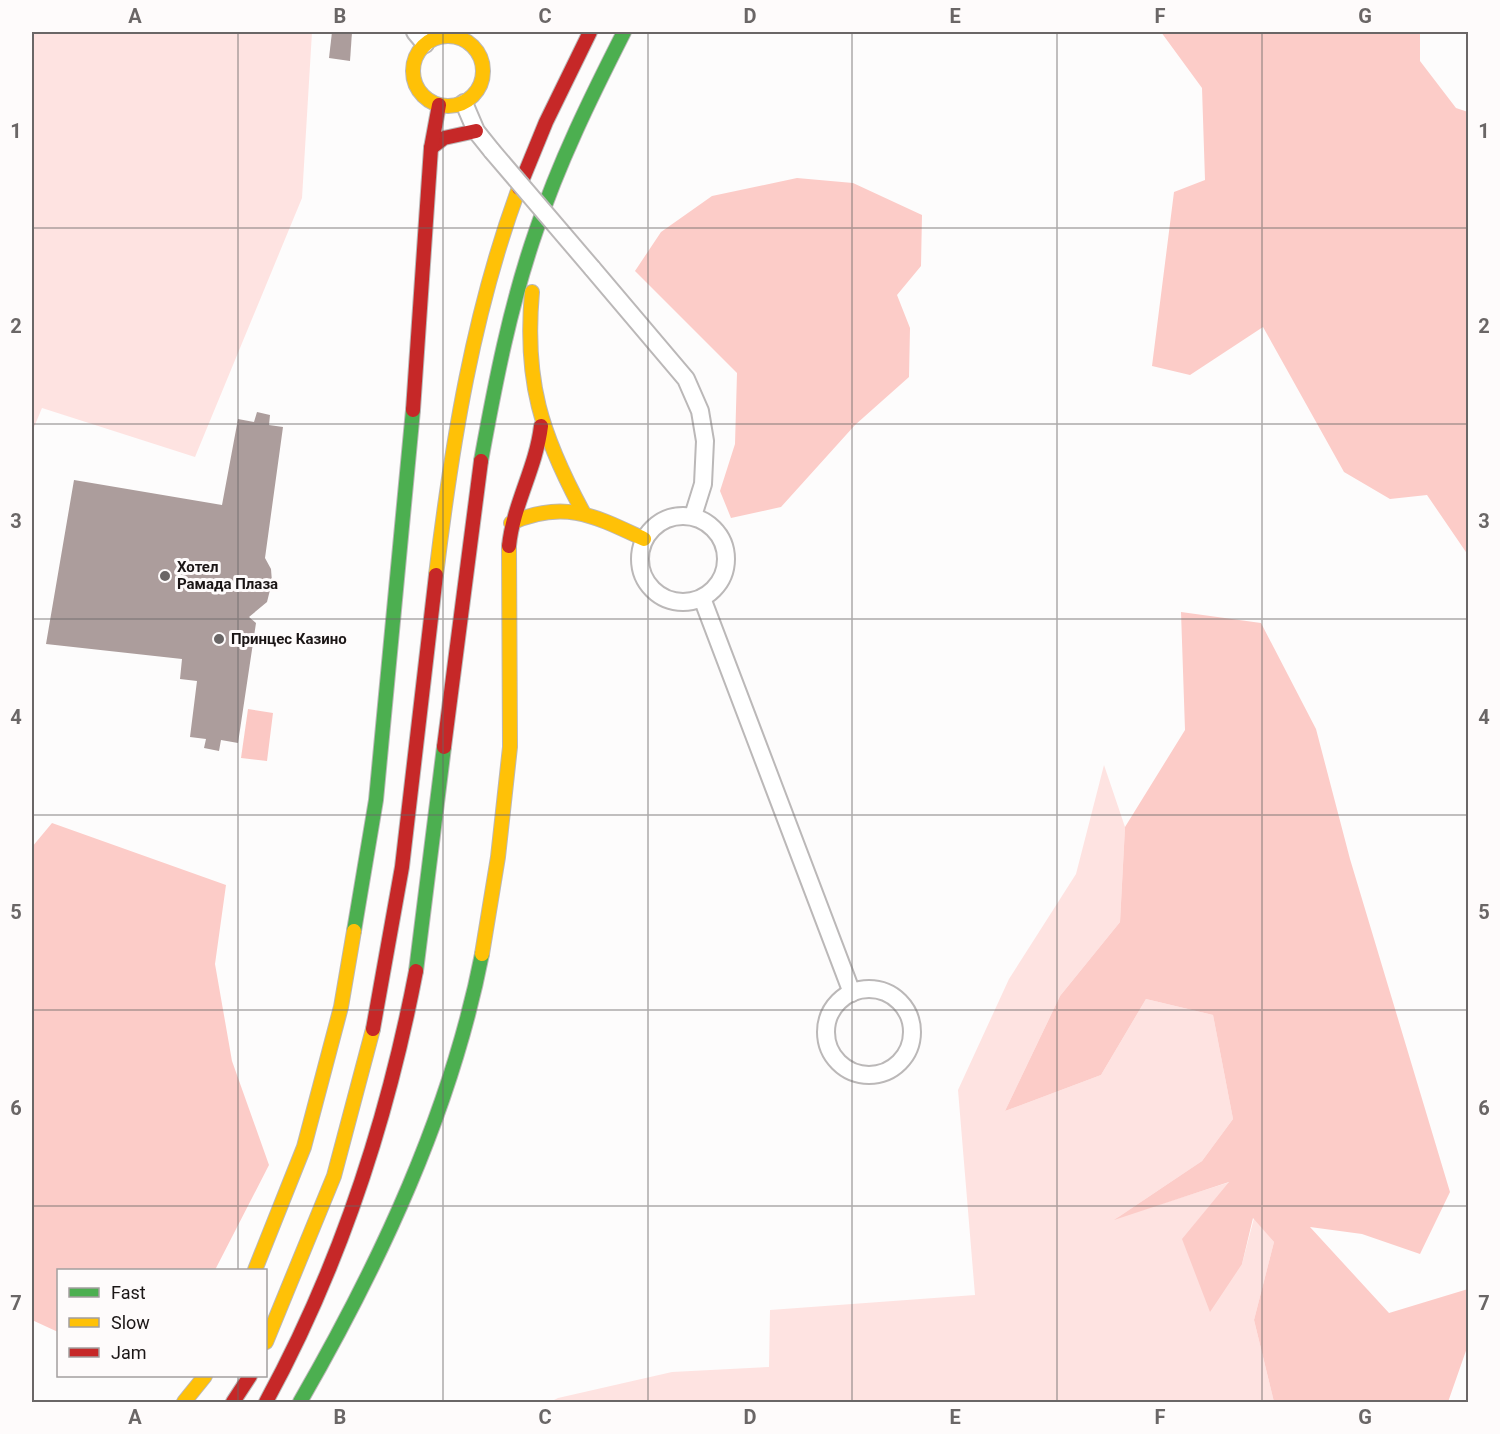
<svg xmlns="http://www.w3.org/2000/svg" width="1500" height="1434" font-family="Roboto,sans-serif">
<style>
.green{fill:#fee3e1}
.forest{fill:#fcccc8}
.water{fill:#fbc8c4}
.building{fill:#ac9d9c}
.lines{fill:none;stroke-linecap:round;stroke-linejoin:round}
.street-casing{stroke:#bbb8b8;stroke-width:20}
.fast-casing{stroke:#bbb8b8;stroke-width:16}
.slow-casing{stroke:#bbb8b8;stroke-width:16}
.jam-casing{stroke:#bbb8b8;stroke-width:16}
.street{stroke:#fff;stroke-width:16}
.fast{stroke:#4caf50;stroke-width:14}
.slow{stroke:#ffc107;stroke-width:14}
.jam{stroke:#c62828;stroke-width:14}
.street-bridge-casing{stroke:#bbb8b8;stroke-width:20;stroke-linecap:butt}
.street-bridge{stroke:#fff;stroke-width:16}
.grid{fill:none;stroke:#6a6666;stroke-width:1.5;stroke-opacity:0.55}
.poi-dot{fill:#6a6666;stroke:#fefbfb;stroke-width:2}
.labels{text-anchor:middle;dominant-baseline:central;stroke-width:6;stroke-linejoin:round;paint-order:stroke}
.poi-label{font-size:15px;font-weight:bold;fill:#1b1616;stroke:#fefbfb;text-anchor:start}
.neatline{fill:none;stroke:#6a6666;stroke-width:2}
.grid-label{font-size:20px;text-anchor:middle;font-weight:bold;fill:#6a6666}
</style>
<rect width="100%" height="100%" fill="#fdfcfc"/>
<g class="green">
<polygon points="32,32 312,32 302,198 195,457 42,408 32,432"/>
<polygon points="1104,765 1125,827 1120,922 1060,996 1005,1111 1101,1075 1146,999 1213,1015 1233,1119 1202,1161 1117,1218 1230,1182 1242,1264 1254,1218 1274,1242 1254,1320 1274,1402 550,1402 558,1398 672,1372 769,1367 770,1310 975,1295 958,1090 1009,979 1076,874"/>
</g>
<g class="forest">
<polygon points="1161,32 1420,32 1420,61 1456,108 1468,112 1468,555 1427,495 1390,499 1344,472 1263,327 1190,375 1152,366 1174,192 1205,180 1202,88"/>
<polygon points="797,178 853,183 922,215 921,266 897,295 910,328 909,377 855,425 781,507 731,518 720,491 735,444 737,373 635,271 661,232 712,196"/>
<polygon points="1181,612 1261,623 1316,729 1350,859 1450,1192 1420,1254 1362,1234 1310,1227 1389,1313 1468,1289 1468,1345 1448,1402 1274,1402 1254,1320 1274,1242 1253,1218 1242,1264 1210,1312 1182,1239 1229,1182 1114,1220 1202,1161 1233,1119 1213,1015 1146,999 1101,1075 1005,1111 1060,996 1120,922 1125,827 1185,730"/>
<polygon points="52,823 226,885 215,964 232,1061 269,1165 215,1270 58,1270 58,1332 32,1320 32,847"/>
</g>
<polygon class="water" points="248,709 273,713 267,761 241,758"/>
<g class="building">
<polygon points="332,32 352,32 350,61 329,58"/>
<polygon points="257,412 270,415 269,425 283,427 265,558 271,569 272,582 267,602 249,617 256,623 238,743 221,740 219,751 204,748 206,739 190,737 197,681 180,679 182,659 46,644 74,480 222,505 238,419 254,422"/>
</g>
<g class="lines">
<defs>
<g id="street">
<polyline points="415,32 425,44"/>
<polyline points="464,103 476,131 492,151"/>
<polyline points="592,268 686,379 700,411 705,441 703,484 693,516"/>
<circle cx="683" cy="559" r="43"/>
<polyline points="702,598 852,993"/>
<circle cx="869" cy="1032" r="43"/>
</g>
<g id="fast">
<path d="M481 461C495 384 510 306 536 231 559 162 591 97 624 32"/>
<polyline points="354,931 376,800 413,410"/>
<polyline points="416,971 444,747"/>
<path d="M300 1402C380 1263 451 1112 482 954"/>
</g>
<g id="slow">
<circle cx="448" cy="71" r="35"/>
<path d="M532 292C524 381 541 434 583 512"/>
<path d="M511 523C564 499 595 516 644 539"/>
<path d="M436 575C452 443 473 313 519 188"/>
<polyline points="482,954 498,857 510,747 509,546"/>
<polyline points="255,1270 304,1147 341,1007 354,931"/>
<polyline points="266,1342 334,1176 373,1029"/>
<polyline points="184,1402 205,1376"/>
</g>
<g id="jam">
<polyline points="431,148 444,138 476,131"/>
<polyline points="519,188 546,122 590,32"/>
<polyline points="413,410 431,148 439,105"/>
<path d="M509 546C513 505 536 468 541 426"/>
<polyline points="444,747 481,461"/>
<polyline points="373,1029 402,867 436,575"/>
<polyline points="233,1402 250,1376"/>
<path d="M266 1402C340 1266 387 1122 416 971"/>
</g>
</defs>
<use href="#street" class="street-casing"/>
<use href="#fast" class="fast-casing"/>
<use href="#slow" class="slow-casing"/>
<use href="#jam" class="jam-casing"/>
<use href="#street" class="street"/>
<use href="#fast" class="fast"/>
<use href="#slow" class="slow"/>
<use href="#jam" class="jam"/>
<defs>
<polyline id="street-bridge" points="492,151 592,268"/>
</defs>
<use href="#street-bridge" class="street-bridge-casing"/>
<use href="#street-bridge" class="street-bridge"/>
</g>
<path class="grid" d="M238 32V1270M443 32V1402M648 32V1402M852 32V1402M1057 32V1402M1262 32V1402M32 228H1468M32 424H1468M32 619H1468M32 815H1468M32 1010H1468M32 1206H1468M238 1376V1402"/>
<g class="poi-dot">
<circle cx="165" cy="576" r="6"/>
<circle cx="219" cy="639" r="6"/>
</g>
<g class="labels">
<g class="poi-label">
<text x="177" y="567">Хотел<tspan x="177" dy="17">Рамада Плаза</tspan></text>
<text x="231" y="639">Принцес Казино</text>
</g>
</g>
<rect width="1500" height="1434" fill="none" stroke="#fefbfb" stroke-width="66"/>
<rect x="57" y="1269" width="210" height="108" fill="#fefbfb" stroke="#a39f9f" stroke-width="1.5"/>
<rect x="69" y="1288" width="30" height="9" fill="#4caf50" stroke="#a39f9f" stroke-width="1.5"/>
<text x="111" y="1299" font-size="18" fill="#1b1616">Fast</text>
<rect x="69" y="1318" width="30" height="9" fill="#ffc107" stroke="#a39f9f" stroke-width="1.5"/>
<text x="111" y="1329" font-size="18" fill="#1b1616">Slow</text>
<rect x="69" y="1348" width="30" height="9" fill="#c62828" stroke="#a39f9f" stroke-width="1.5"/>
<text x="111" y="1359" font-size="18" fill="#1b1616">Jam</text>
<rect x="33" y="33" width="1434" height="1368" class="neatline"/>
<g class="grid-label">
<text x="135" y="23">A</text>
<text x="340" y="23">B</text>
<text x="545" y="23">C</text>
<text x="750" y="23">D</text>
<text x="955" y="23">E</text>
<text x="1160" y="23">F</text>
<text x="1365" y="23">G</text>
<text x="16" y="138">1</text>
<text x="1484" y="138">1</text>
<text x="16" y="333">2</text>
<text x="1484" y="333">2</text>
<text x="16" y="528">3</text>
<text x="1484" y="528">3</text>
<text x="16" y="724">4</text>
<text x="1484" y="724">4</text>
<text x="16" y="919">5</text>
<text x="1484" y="919">5</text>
<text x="16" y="1115">6</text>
<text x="1484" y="1115">6</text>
<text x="16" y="1310">7</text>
<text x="1484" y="1310">7</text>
<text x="135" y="1424">A</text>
<text x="340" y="1424">B</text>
<text x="545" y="1424">C</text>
<text x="750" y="1424">D</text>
<text x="955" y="1424">E</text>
<text x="1160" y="1424">F</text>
<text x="1365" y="1424">G</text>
</g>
</svg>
